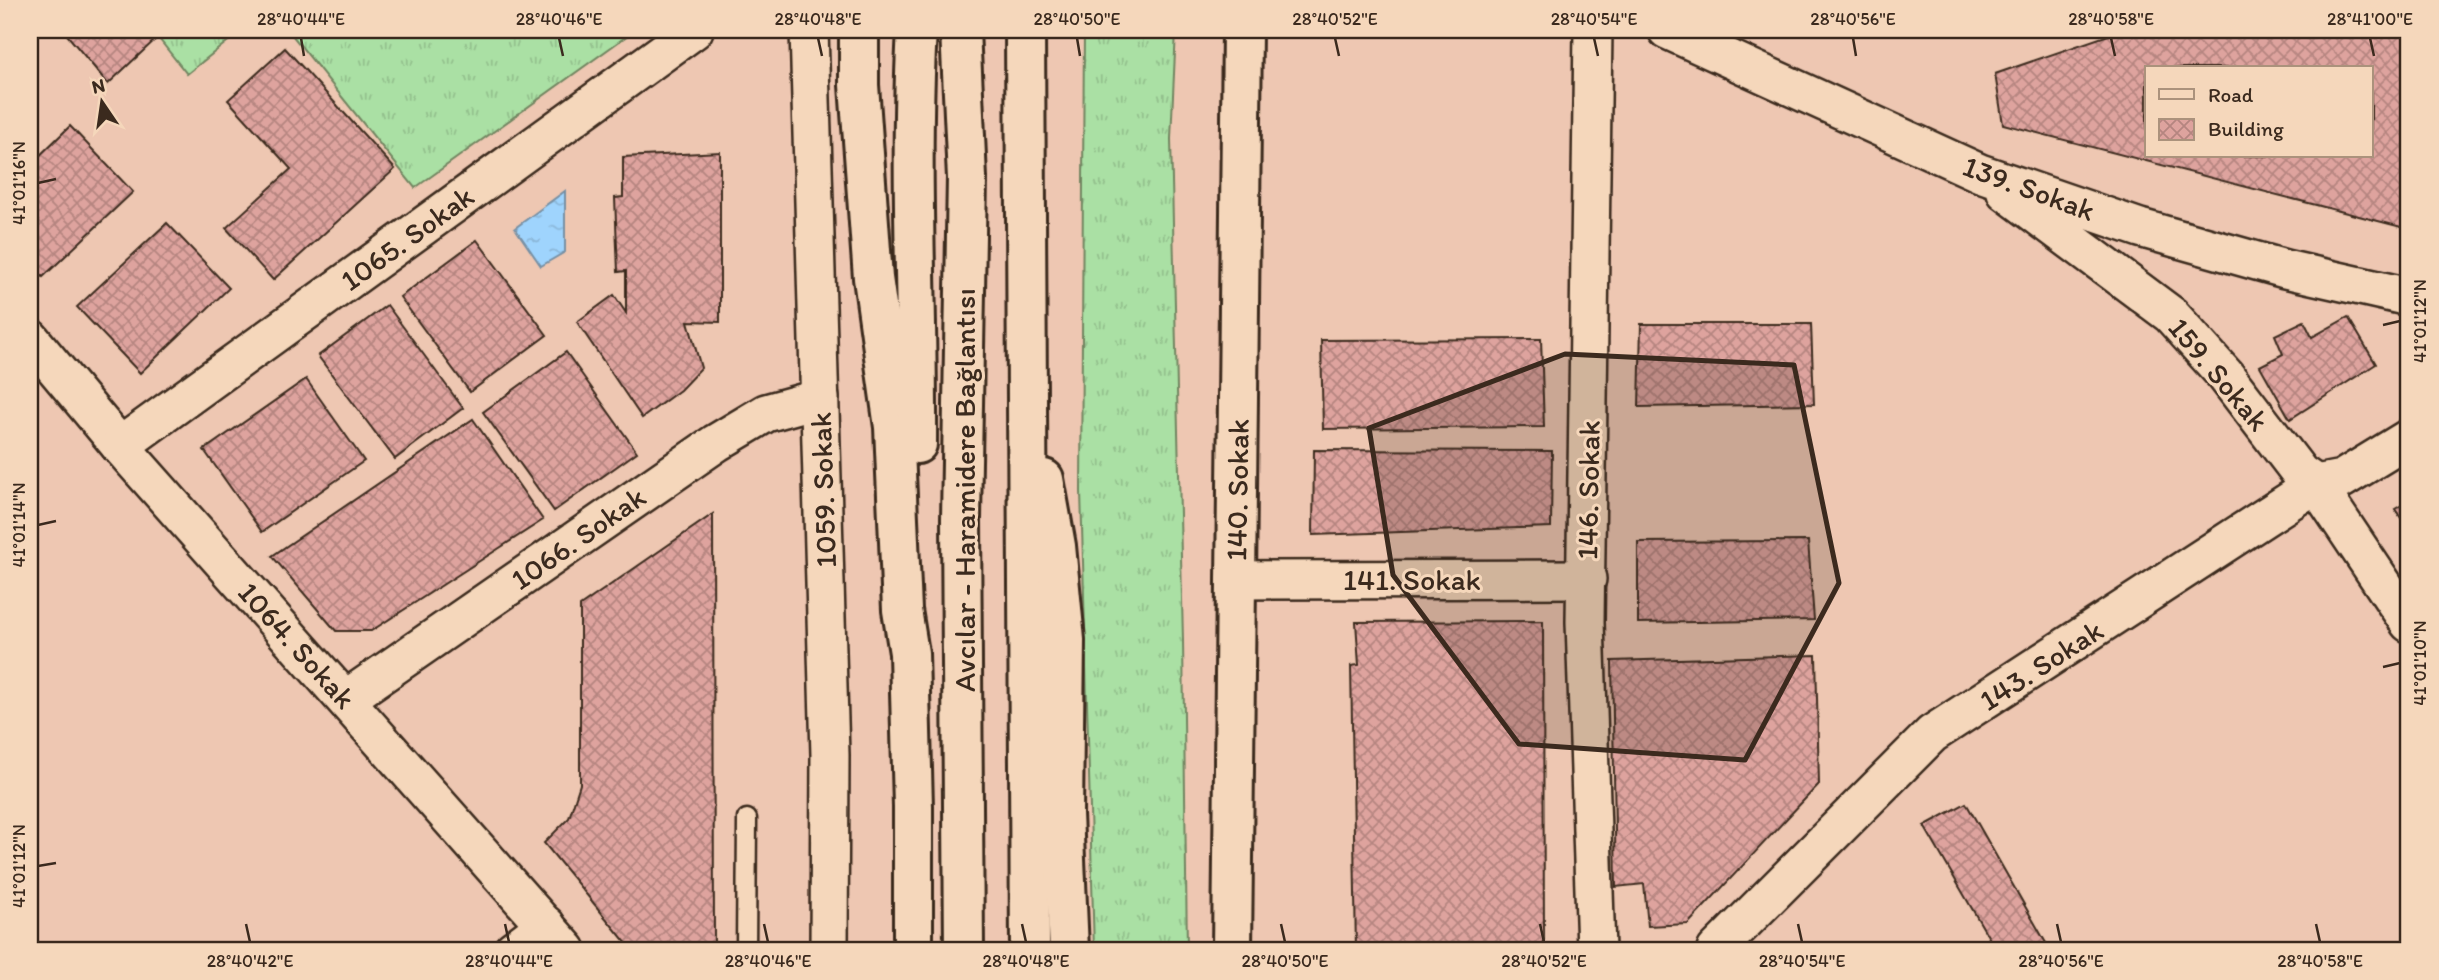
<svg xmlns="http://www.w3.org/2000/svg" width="2439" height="980" font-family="Itim,sans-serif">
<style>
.grass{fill:url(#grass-tufts);stroke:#728561;stroke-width:2}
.water{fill:url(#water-ripples);stroke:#7790a4;stroke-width:2}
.building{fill:url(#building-cross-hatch);stroke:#3b2a1e;stroke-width:2;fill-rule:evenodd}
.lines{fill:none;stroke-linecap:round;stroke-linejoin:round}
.lane-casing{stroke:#3b2a1e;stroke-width:23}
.street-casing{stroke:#3b2a1e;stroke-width:42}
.secondary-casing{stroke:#3b2a1e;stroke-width:44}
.highway-casing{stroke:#3b2a1e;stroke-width:44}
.lane{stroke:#f5d7bb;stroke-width:18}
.street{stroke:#f5d7bb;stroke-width:37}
.secondary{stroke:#f5d7bb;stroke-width:38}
.highway{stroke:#f5d7bb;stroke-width:38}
.marked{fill:#3b2a1e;fill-opacity:0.2;stroke:#3b2a1e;stroke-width:5;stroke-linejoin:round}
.ticks{fill:none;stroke:#3b2a1e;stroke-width:2.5}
.labels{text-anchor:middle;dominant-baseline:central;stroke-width:6;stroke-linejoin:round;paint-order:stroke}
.street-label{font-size:30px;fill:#3b2a1e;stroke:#f5d7bb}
.neatline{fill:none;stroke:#3b2a1e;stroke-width:2.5}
.ticks-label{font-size:18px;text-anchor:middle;fill:#3b2a1e}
</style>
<defs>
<pattern id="grass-tufts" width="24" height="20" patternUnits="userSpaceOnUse" patternTransform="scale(1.75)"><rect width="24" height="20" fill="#aae0a4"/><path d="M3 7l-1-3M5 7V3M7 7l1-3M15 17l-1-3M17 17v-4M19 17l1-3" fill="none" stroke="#93c08d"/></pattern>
<pattern id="water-ripples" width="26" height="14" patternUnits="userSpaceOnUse" patternTransform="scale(1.75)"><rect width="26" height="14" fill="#9fd4fd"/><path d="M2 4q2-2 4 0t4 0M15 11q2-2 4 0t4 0" fill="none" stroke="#8ab6d8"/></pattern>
<pattern id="building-cross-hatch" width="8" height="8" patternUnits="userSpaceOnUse" patternTransform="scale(1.75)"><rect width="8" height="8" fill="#dea39e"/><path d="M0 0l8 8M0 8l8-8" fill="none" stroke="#b58580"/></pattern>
</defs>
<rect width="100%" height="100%" fill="#eec7b2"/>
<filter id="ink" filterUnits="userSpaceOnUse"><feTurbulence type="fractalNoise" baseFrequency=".0143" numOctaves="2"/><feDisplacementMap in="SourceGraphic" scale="14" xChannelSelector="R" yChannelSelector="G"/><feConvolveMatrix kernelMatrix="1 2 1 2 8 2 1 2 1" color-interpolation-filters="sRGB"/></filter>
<g filter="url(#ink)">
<g class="grass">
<polygon points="152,30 242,30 187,74"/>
<polygon points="288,30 635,30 415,188"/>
<polygon points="1084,30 1176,30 1171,139 1183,640 1187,950 1094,950 1081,491"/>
</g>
<polygon class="water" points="565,191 565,252 541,266 515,228"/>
<g class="building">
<polygon points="63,30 150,30 157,38 108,84"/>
<path d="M2123 30H2409V229L2003 124 1995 74ZM2147 68H2371V156H2147Z"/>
<polygon points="285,48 395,169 273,280 226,228 291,169 228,100"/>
<polygon points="70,126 133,192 43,277 30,263 30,165"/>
<polygon points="720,152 720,322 688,321 701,368 680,390 642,418 577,322 614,295 626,313 626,271 618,272 615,198 623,197 623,157"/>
<polygon points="167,223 229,288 140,373 77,307"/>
<polygon points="477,240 547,335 470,392 400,297"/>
<polygon points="387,305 463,408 395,459 318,356"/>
<polygon points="2348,317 2376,364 2290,419 2260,366 2283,354 2275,335 2304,321 2312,337"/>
<polygon points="1641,324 1811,324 1814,404 1639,407"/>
<polygon points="1541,339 1544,427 1323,429 1321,340"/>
<polygon points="566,352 637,452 554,511 483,412"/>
<polygon points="306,379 364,461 262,532 204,450"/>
<polygon points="473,419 543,520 371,631 336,631 272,556"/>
<polygon points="1314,450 1552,451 1551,527 1313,535"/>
<polygon points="2409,501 2409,530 2395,509"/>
<polygon points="713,514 714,950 632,950 544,843 569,818 580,784 580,606"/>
<polygon points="1808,541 1814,620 1638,623 1638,542"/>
<polygon points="1543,621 1544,950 1356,950 1351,666 1359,665 1356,622"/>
<polygon points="1816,655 1819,784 1688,924 1648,926 1644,884 1616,887 1612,661"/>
<polygon points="1966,803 2050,950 1996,950 1924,826"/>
</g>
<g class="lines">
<defs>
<polyline id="lane" points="746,950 747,819"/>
<g id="street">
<polyline points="809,30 830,755 829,950"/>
<polyline points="1593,30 1585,622 1596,950"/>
<polyline points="1667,30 1980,173 2140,228 2285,269 2409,297"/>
<polyline points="2006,192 2171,315 2225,375 2300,473 2316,484 2409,623"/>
<polyline points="30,338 120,446 567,950"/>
<polyline points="120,446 694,30"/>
<polyline points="1236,580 1587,579"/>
<polyline points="346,699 716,443 766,413 820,398"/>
<polyline points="513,950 546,925"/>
<polyline points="1716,950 1932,734 2316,484 2342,479 2409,438"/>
</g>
<polyline id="secondary" points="1232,950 1242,30"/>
<g id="highway">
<polyline points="859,30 859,85 873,278 894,427 902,610 909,653 913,807 913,950"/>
<polyline points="960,30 967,178 961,519 964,950"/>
<polyline points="1025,30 1030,950"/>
<path d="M917 444C918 306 909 168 917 30"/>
<polyline points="1044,479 1056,546 1065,640 1063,814 1069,950"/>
</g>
</defs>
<use href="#lane" class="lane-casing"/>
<use href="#street" class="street-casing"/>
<use href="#secondary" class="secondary-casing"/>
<use href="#highway" class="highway-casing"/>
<use href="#lane" class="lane"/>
<use href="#street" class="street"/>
<use href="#secondary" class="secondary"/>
<use href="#highway" class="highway"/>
</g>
</g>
<path class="marked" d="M1565 354 1794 365 1839 583 1745 760 1519 744 1393 575 1369 428Z"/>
<path class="ticks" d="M301 38 304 56M559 38 563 56M818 38 822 56M1077 38 1080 56M1335 38 1339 56M1594 38 1598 56M1853 38 1856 56M2111 38 2115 56M2370 38 2374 56M38 183 56 179M2383 325 2400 321M38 525 56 521M2383 667 2400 663M38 866 56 863M246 924 250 942M505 924 509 942M764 924 768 942M1022 924 1026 942M1281 924 1285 942M1540 924 1544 942M1798 924 1802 942M2057 924 2061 942M2316 924 2320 942"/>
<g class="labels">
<g class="street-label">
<text transform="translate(2029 188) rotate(20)">139. Sokak</text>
<text transform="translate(407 238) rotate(-36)">1065. Sokak</text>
<text transform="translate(2219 374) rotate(50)">159. Sokak</text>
<text transform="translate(823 490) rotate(-92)">1059. Sokak</text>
<text transform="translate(964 490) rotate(-90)">Avcılar - Haramidere Bağlantısı</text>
<text transform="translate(1237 490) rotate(-89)">140. Sokak</text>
<text transform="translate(1588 490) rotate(-89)">146. Sokak</text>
<text transform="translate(578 538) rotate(-35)">1066. Sokak</text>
<text x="1412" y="579">141. Sokak</text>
<text transform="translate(297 645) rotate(48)">1064. Sokak</text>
<text transform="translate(2041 665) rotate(-33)">143. Sokak</text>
</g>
</g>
<rect width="2439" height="980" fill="none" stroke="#f5d7bb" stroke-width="77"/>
<rect x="2145" y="66" width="228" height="91" fill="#f5d7bb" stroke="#ab927c" stroke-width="2"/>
<rect x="2159" y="89" width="35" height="10" fill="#f5d7bb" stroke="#ab927c" stroke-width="2"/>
<text x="2208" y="102" font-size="21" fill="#3b2a1e">Road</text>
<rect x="2159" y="119" width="35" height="21" fill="url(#building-cross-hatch)" stroke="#ab927c" stroke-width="2"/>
<text x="2208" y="136" font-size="21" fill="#3b2a1e">Building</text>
<g transform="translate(102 102) rotate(347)" stroke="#f5d7bb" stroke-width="5" paint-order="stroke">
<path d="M0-5L12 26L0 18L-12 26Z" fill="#3b2a1e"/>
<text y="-10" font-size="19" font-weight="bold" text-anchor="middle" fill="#3b2a1e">N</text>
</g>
<rect x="38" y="38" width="2362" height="904" class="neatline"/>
<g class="ticks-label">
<text x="301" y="25">28°40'44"E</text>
<text x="559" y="25">28°40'46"E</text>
<text x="818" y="25">28°40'48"E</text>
<text x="1077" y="25">28°40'50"E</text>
<text x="1335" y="25">28°40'52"E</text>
<text x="1594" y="25">28°40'54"E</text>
<text x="1853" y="25">28°40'56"E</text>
<text x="2111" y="25">28°40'58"E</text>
<text x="2370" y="25">28°41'00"E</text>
<text transform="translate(19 183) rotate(-90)" y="6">41°01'16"N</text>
<text transform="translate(2420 321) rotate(-90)" y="6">41°01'12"N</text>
<text transform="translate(19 525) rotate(-90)" y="6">41°01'14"N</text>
<text transform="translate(2420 663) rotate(-90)" y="6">41°01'10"N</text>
<text transform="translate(19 866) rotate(-90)" y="6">41°01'12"N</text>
<text x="250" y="967">28°40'42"E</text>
<text x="509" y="967">28°40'44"E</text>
<text x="768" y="967">28°40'46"E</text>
<text x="1026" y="967">28°40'48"E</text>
<text x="1285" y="967">28°40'50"E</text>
<text x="1544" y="967">28°40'52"E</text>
<text x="1802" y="967">28°40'54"E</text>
<text x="2061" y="967">28°40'56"E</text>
<text x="2320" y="967">28°40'58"E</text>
</g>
</svg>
